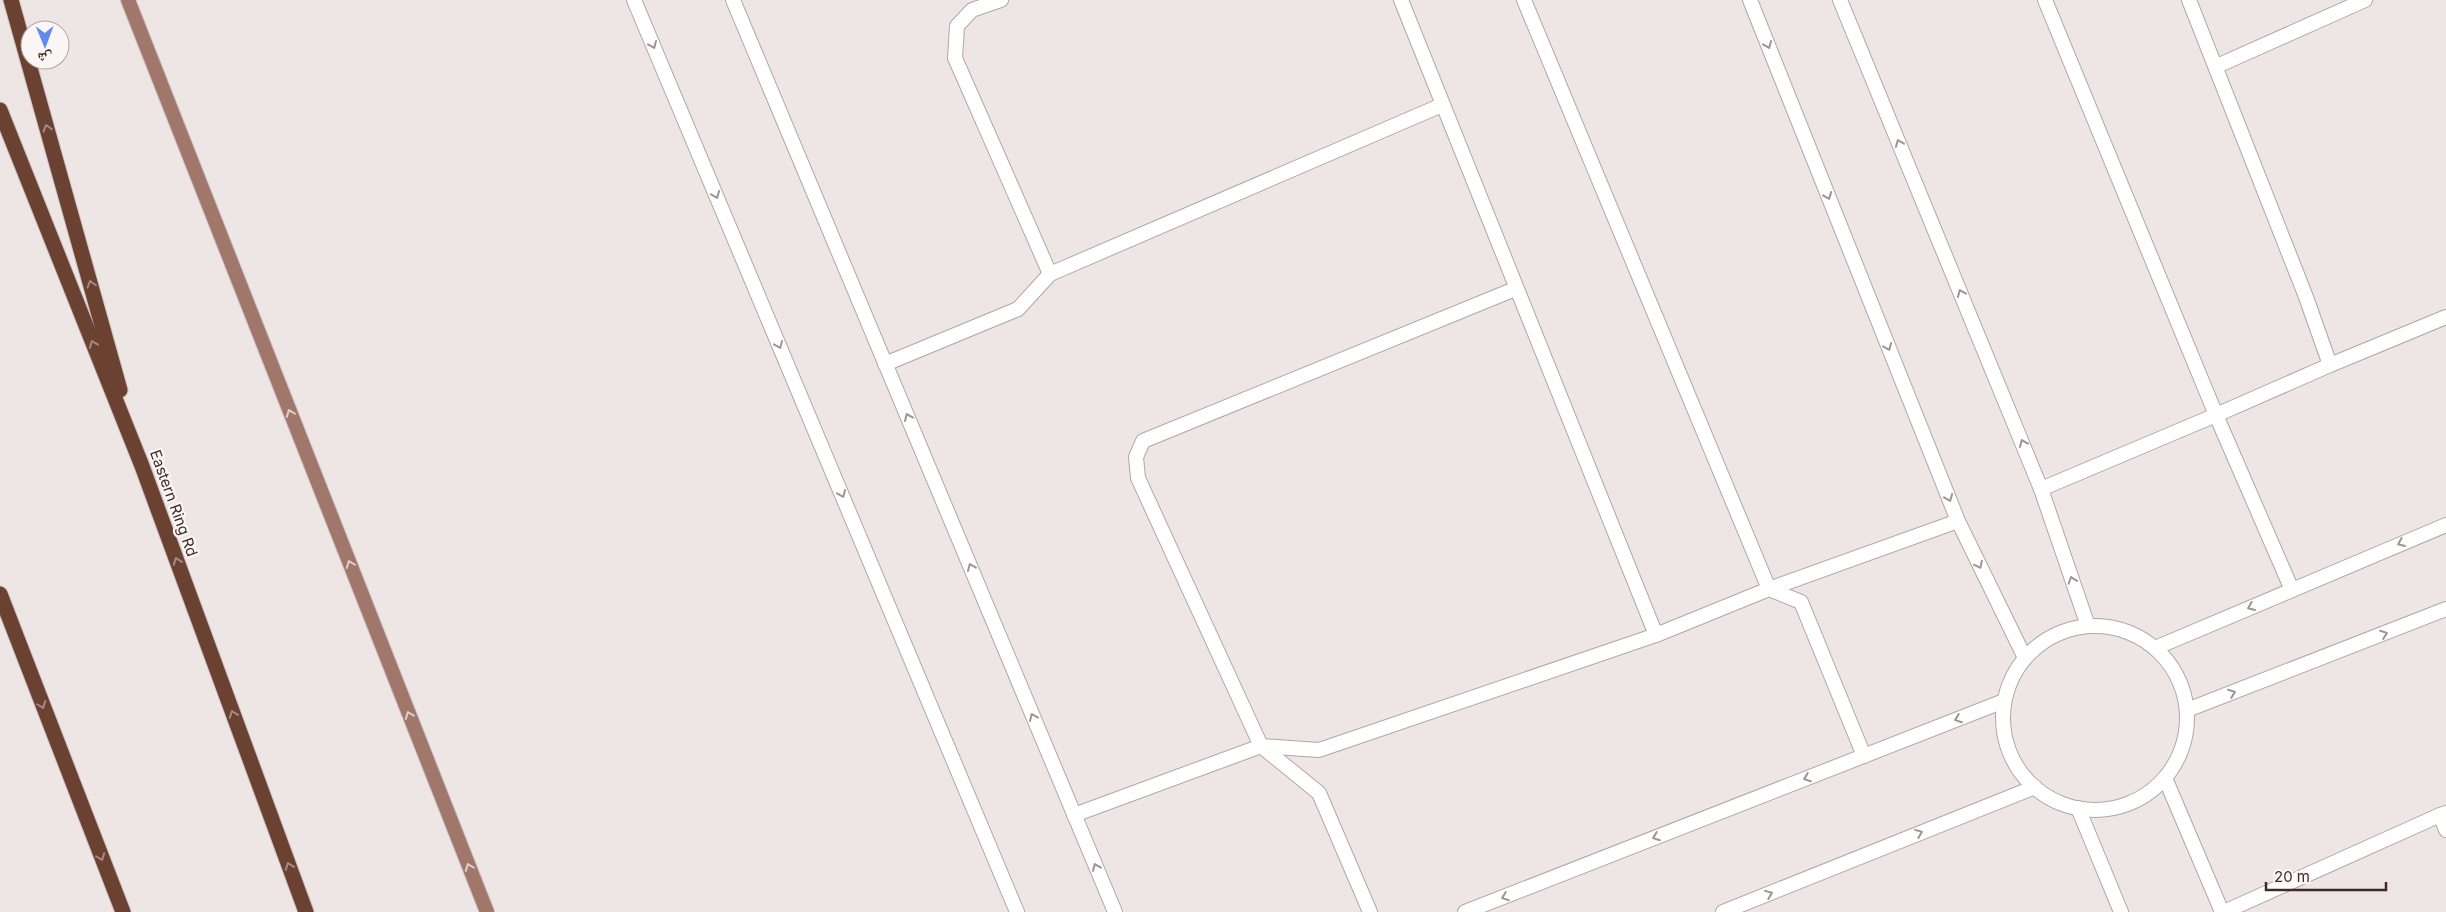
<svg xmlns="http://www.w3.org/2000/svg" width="2446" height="912" font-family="Inter,'Noto Naskh Arabic',sans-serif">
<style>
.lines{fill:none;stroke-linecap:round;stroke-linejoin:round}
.service-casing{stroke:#b3a6a3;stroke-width:16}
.primary-casing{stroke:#cac3c2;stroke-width:16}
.motorway-casing{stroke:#cac3c2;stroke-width:17}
.service{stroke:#fff;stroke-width:14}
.primary{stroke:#a2776b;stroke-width:14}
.motorway{stroke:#6b4131;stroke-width:15}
.oneway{stroke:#a09492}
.oneway2{stroke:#a48980}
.oneway3{stroke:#e0d0cc}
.labels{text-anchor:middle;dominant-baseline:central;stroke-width:4.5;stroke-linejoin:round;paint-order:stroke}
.street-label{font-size:15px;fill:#402a24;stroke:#faf6f6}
</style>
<rect width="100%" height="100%" fill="#eee6e5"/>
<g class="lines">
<defs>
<g id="service">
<polyline points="634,0 1017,912"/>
<polyline points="733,0 1115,912"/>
<polyline points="1001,0 972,10 957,26 955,58 1050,274"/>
<polyline points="1401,0 1656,635"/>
<polyline points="1524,0 1769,589 1801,602 1864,756"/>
<polyline points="1750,0 1958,521 2025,658"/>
<polyline points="1840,0 2041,489 2088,626"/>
<polyline points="2045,0 2216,415 2330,365 2306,297 2189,0"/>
<polyline points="2217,66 2365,0"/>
<polyline points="885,364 1018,309 1050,274 1442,105"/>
<polyline points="2330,365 2446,317"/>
<polyline points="2041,489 2216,415 2292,590"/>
<circle cx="2095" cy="718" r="92"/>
<polyline points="2155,648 2446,525"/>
<polyline points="2187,710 2446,609"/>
<polyline points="2165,778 2222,912"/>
<polyline points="2078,808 2121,912"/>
<polyline points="2446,813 2440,815 2446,830"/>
<polyline points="1074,815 1261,746 1319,750 1656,635 1769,589 1958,521"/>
<polyline points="1370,912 1319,793 1261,746 1138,478 1136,457 1143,441 1515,289"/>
<polyline points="1465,912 2004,701"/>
<polyline points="1723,912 2035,787"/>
<polyline points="2224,912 2440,815"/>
</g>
<polyline id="primary" points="128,0 487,912"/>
<g id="motorway">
<polyline points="11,0 120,390"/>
<polyline points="0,110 142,466 306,912"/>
<polyline points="0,594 123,912"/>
</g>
</defs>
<use href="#service" class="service-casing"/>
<use href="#primary" class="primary-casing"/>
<use href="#motorway" class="motorway-casing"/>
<use href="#service" class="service"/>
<use href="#primary" class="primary"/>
<use href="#motorway" class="motorway"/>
</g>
<defs><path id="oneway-chevron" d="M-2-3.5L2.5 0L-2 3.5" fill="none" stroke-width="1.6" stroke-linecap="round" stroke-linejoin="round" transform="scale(1.25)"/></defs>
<g class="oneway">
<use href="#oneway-chevron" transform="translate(653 45) rotate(67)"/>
<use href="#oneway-chevron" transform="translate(1768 45) rotate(68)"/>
<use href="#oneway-chevron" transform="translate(1899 143) rotate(-112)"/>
<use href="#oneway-chevron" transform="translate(716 195) rotate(67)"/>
<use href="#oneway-chevron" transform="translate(1828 196) rotate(68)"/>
<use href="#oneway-chevron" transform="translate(1961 293) rotate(-112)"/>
<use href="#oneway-chevron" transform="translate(779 345) rotate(67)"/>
<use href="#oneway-chevron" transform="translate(1888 347) rotate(68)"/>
<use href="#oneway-chevron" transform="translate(908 417) rotate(-113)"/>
<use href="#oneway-chevron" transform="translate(2023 443) rotate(-112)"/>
<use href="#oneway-chevron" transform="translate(842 494) rotate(67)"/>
<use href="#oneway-chevron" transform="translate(1949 498) rotate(68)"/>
<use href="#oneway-chevron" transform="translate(2401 543) rotate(157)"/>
<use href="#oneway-chevron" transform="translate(1979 565) rotate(64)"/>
<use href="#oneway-chevron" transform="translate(971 567) rotate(-113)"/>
<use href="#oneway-chevron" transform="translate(2072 580) rotate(-109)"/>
<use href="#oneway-chevron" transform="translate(2251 607) rotate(157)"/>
<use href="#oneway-chevron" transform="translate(2384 634) rotate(-21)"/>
<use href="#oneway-chevron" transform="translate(2232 693) rotate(-21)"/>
<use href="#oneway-chevron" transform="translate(1033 717) rotate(-113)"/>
<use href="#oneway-chevron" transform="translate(1958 719) rotate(159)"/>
<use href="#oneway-chevron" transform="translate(1807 778) rotate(159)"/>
<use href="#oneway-chevron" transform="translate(1919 833) rotate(-22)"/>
<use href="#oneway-chevron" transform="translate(1656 837) rotate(159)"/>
<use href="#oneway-chevron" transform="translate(1096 867) rotate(-113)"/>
<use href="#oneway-chevron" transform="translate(1769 894) rotate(-22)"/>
<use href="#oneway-chevron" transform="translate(1505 897) rotate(159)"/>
</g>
<g class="oneway2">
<use href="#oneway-chevron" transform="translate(47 128) rotate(-106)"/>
<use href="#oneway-chevron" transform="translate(91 284) rotate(-106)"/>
<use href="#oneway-chevron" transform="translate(93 344) rotate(-112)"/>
<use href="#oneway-chevron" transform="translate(177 561) rotate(-110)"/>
<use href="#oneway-chevron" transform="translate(42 705) rotate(69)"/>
<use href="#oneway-chevron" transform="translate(233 714) rotate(-110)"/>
<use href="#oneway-chevron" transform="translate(101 857) rotate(69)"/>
<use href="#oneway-chevron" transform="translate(289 866) rotate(-110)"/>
</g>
<g class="oneway3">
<use href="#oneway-chevron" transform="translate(290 413) rotate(-111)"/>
<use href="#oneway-chevron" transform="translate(350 564) rotate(-111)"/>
<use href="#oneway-chevron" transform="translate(409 715) rotate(-111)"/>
<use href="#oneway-chevron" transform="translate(469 867) rotate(-111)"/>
</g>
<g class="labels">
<g class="street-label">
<text transform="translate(174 503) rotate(70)">Eastern Ring Rd</text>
</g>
</g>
<g transform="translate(45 45) rotate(179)"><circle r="24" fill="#faf6f6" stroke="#b0a4a2"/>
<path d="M0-4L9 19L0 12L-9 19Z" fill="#6389ee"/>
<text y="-8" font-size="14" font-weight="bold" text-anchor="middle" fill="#402a24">ش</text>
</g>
<path d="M2266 882v8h120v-8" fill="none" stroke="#402a24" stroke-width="2.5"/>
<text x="2274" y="882" font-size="15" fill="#402a24" stroke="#faf6f6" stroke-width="4" paint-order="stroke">20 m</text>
</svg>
